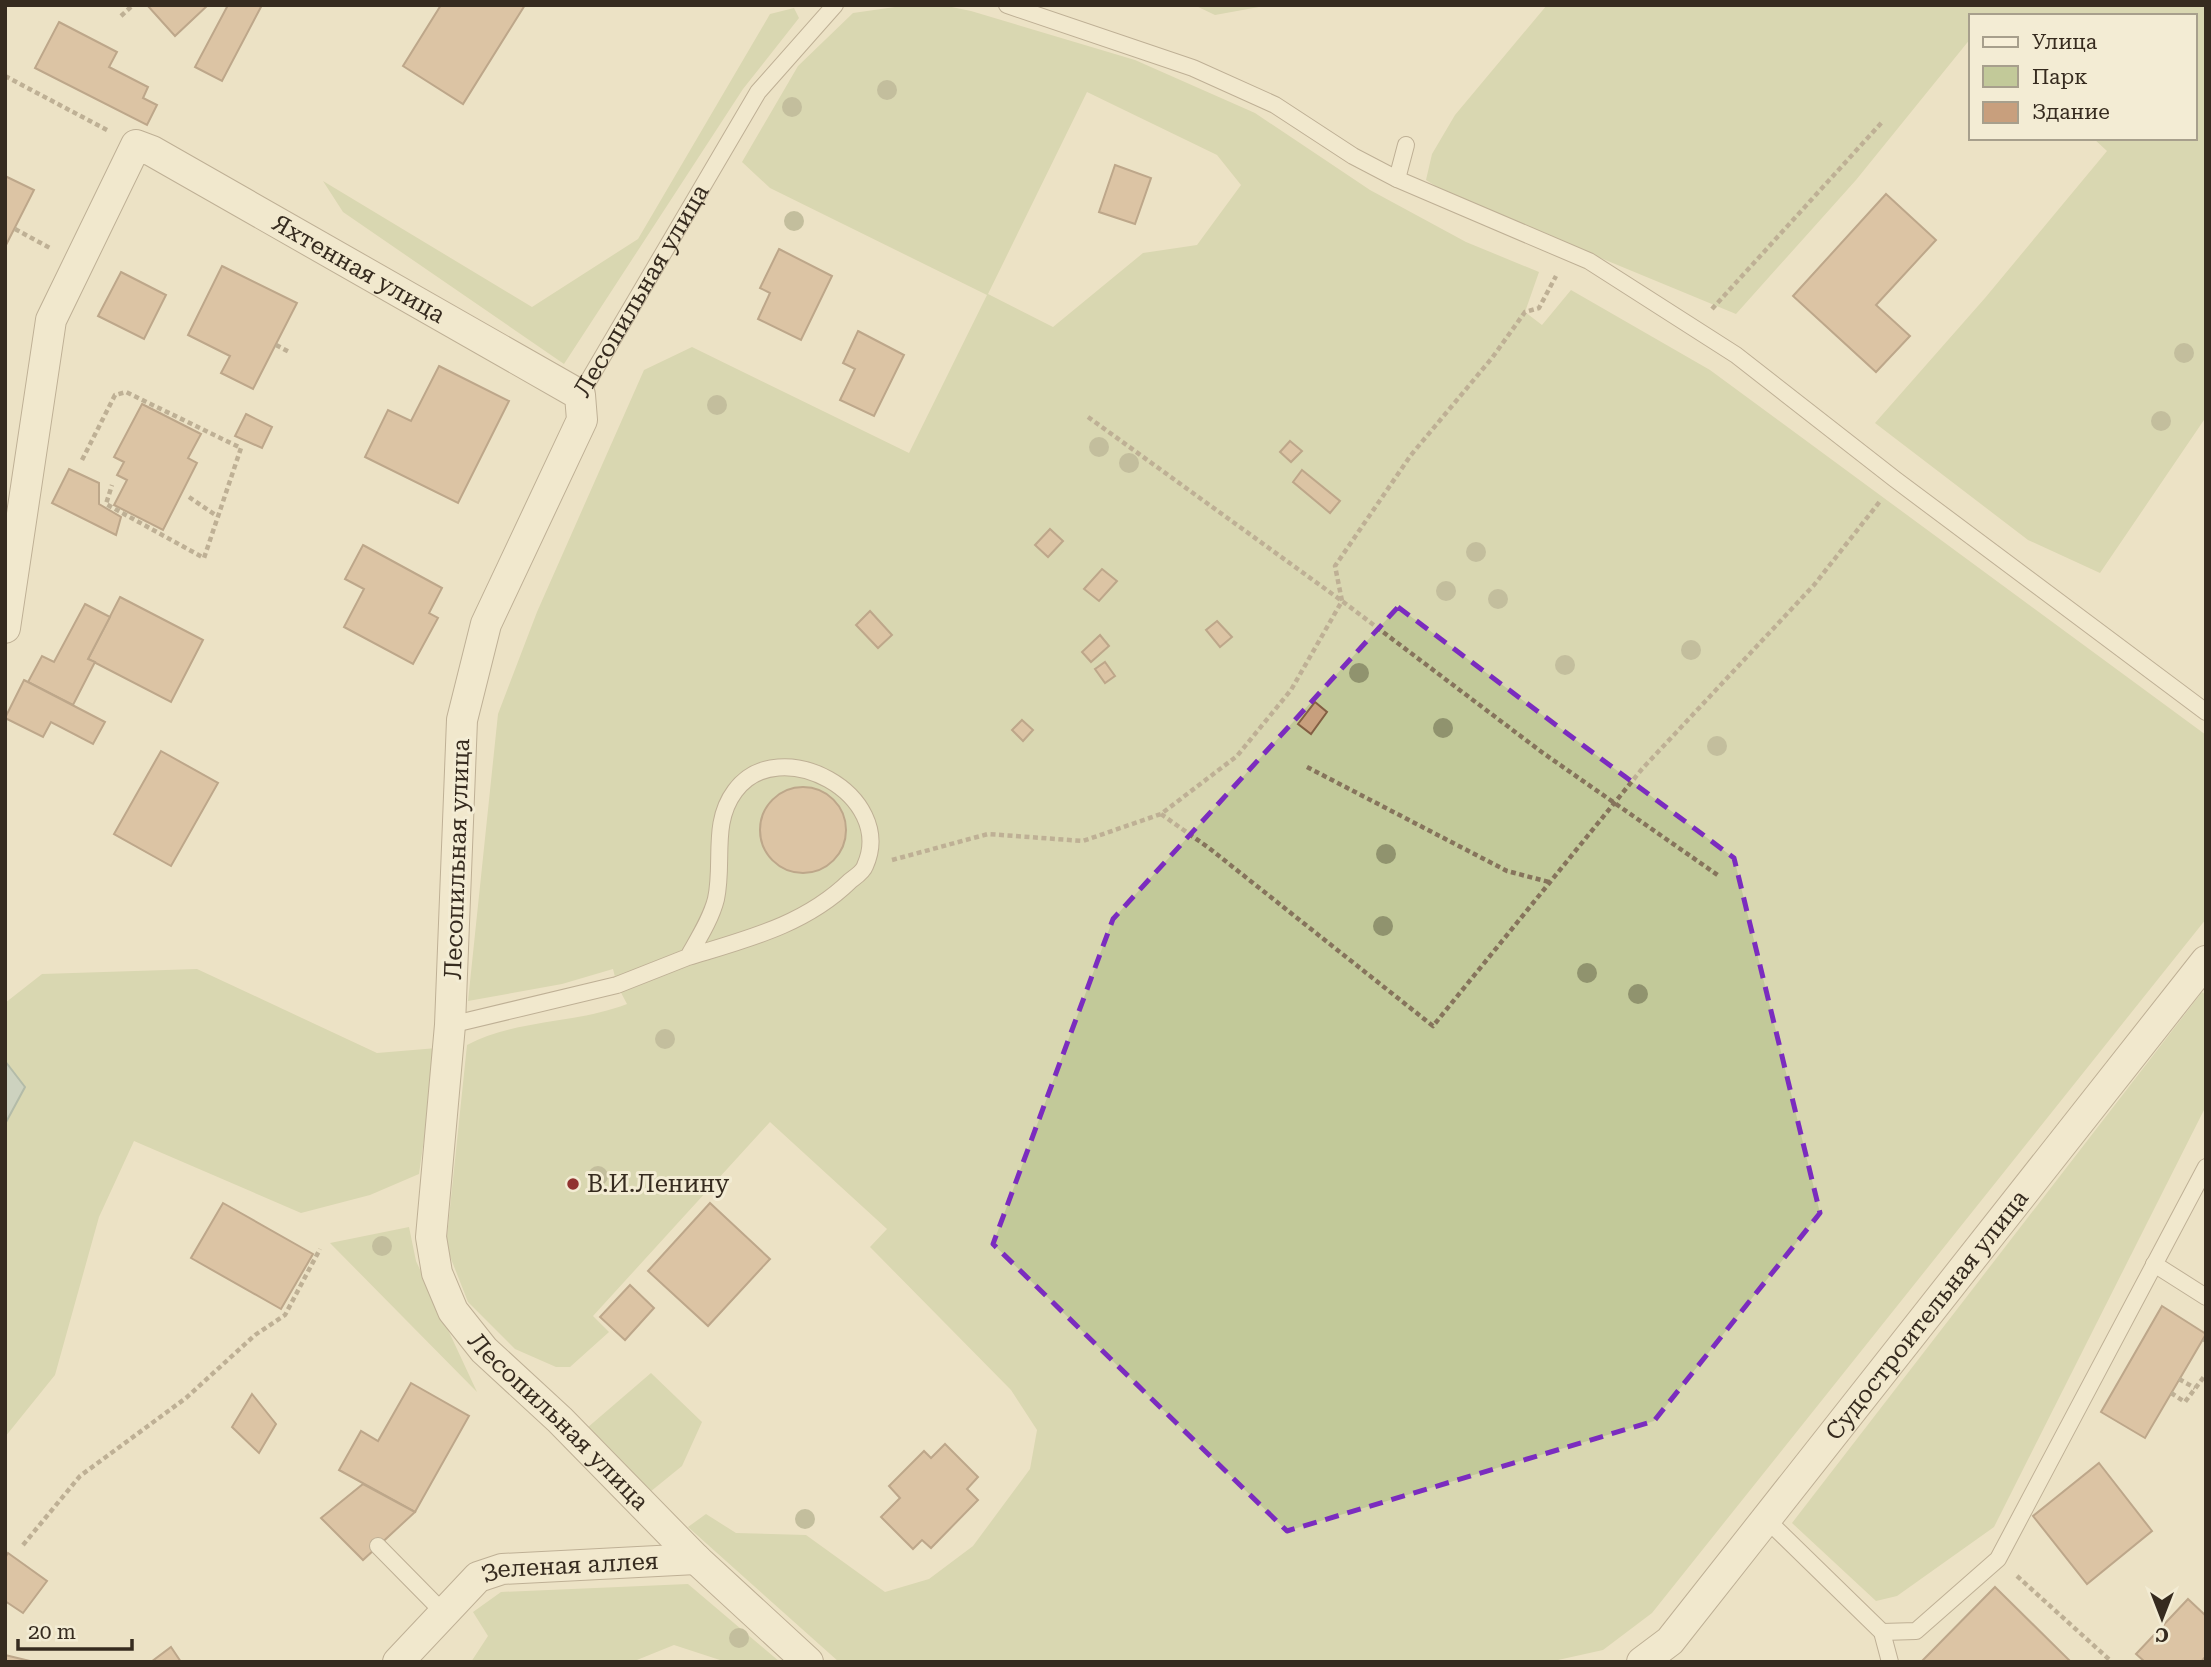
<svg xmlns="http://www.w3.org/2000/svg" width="2211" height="1667" font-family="'Roboto Serif',serif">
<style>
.green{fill:#c2c999;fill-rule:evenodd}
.water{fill:#a6bfb9;stroke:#6e8d86;stroke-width:2}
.building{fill:#c89f7d;stroke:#835f43;stroke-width:2}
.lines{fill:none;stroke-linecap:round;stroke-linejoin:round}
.lane-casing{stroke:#86745c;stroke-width:18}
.street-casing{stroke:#86745c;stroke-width:32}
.path{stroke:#86745c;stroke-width:4.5;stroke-dasharray:5 3.5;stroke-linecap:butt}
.lane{stroke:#f7efd8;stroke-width:16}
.street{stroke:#f7efd8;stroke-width:30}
.tree{fill:#90936e}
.marked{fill:none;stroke:#7b2cbf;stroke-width:5;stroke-dasharray:14 9;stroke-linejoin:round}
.poi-dot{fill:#913330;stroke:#f3ecd4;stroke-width:2.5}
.labels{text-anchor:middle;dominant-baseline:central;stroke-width:6;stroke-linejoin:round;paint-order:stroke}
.street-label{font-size:24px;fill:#362b1f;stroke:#f3ecd4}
.poi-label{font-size:24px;fill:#362b1f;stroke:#f3ecd4;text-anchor:start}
</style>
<rect width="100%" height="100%" fill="#ece2c5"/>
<g class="green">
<path d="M909 5H942L971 11 1135 60 1255 113 1370 190 1466 242 1539 272 1525 312 1542 325 1571 290 1710 370 2206 735V919L1652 1613 1603 1650 1549 1662H839L688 1527 706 1514 736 1533 806 1535 885 1592 929 1579 973 1546 1030 1469 1037 1430 1011 1390 870 1247 887 1229 770 1122 593 1316 609 1332 570 1367H556L515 1349 468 1302 446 1246 467 1045C515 1019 576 1024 627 1004L617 985 613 969 562 984 468 1001 498 714 537 612 644 370 692 347 909 453 987 295 770 188 742 162 798 66 853 13ZM1087 92 1217 155 1241 185 1197 245 1143 253 1053 327 988 294Z"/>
<polygon points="1194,5 1270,5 1215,15"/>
<polygon points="1547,5 2206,5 2206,417 2100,573 2028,540 1875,423 1985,298 2107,151 2093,138 2195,138 2195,16 1971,16 1971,38 1856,180 1736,314 1453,197 1426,180 1432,154 1455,115"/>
<polygon points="794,8 799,18 743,89 564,364 343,212 323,181 532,307 638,239 770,14"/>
<polygon points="197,969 377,1053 437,1048 419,1174 370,1195 301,1213 134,1141 99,1217 55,1375 5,1437 5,1124 25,1087 5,1061 5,1003 42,974"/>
<polygon points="2202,992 2206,995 2206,1106 1994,1527 1897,1596 1876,1601 1792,1523"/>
<polygon points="409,1227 416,1261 477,1392 330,1243"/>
<polygon points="651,1373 702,1422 682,1466 650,1492 587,1428"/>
<polygon points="688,1584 780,1662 726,1662 674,1645 632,1662 471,1662 488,1636 473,1612 501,1592"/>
</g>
<polygon class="water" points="5,1061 25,1087 5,1124"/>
<g class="building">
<polygon points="147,5 208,5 175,36"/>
<polygon points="228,5 262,5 222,81 195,67"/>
<polygon points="441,5 525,5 463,104 403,66"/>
<polygon points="59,22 117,52 109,67 148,87 143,98 157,105 147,125 35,68"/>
<polygon points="1115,165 1151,178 1135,224 1099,212"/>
<polygon points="5,176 34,190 5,247"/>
<polygon points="1886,194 1936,240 1876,305 1910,336 1876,372 1793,296"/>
<polygon points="779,249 832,276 801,340 758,319 770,293 760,288"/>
<polygon points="222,266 297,303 253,389 221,373 230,356 188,335"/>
<polygon points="121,272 166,295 144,339 98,316"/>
<polygon points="858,331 904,355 874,416 840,400 855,369 843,363"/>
<polygon points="439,366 509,401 458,503 365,457 388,410 411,421"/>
<polygon points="142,404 201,434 188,458 197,463 163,530 114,505 127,480 117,475 124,462 114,457"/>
<polygon points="246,414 272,427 262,448 235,436"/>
<polygon points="1290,441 1302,451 1291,462 1280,452"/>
<polygon points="69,469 99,483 99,504 121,517 116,535 52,503"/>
<polygon points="1302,470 1340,501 1330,513 1293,482"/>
<polygon points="1050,529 1063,541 1048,557 1035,545"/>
<polygon points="363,545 442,588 429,613 438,618 413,664 344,627 364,589 345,579"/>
<polygon points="1102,569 1117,581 1099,601 1084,589"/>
<polygon points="120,597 203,640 171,702 88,659"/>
<polygon points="85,604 110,617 88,659 95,662 73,705 28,682 42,656 54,662"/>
<polygon points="870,611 892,635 878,648 856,625"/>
<polygon points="1217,621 1232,637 1220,647 1206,630"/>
<polygon points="1100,635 1109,646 1091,662 1082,652"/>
<polygon points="1105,662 1115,676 1105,683 1095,669"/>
<polygon points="24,680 105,722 93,744 51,722 43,737 5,718"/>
<polygon points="1315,702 1327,712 1311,734 1298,724"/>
<polygon points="1022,720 1033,730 1023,741 1012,730"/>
<polygon points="161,751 218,783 171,866 114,834"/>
<circle cx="803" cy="830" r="43"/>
<polygon points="223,1203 313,1254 281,1309 191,1258"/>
<polygon points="710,1203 770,1259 708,1326 648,1271"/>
<polygon points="630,1285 654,1308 625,1340 600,1317"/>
<polygon points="2162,1306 2206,1334 2145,1438 2101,1412"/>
<polygon points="411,1383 469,1416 415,1512 339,1470 361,1431 378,1441"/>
<polygon points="252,1394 276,1424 259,1453 232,1427"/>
<polygon points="945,1444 978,1477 967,1489 978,1500 931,1548 922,1540 913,1549 881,1517 900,1498 889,1486 924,1451 931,1458"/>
<polygon points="2099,1463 2152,1531 2087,1584 2033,1516"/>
<polygon points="363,1484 415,1512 363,1560 321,1518"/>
<polygon points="8,1553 47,1581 23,1613 5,1601 5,1558"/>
<polygon points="1995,1587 2071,1662 1921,1662"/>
<polygon points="2188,1599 2206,1616 2206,1656 2201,1662 2145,1662 2136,1654"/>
<polygon points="171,1647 181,1662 151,1662"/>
<polygon points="5,1655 34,1662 5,1662"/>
</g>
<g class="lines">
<defs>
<g id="lane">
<polyline points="1007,5 1193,68 1275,105 1353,156 1397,179 1589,261 1736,355 1896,480 2206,712"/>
<polyline points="1397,179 1406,145"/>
<path id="s1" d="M580 395 758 92 835 5"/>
<path d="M450 1025 617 985 688 957C698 939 711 919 716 899 724 862 711 823 735 791 779 731 897 795 865 866 863 872 855 877 850 881 805 925 747 939 688 957"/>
<polyline points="2154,1264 2206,1297"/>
<polyline points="1765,1518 1882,1632 1890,1662"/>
<polyline points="378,1546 443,1612"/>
<polyline points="1882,1632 1916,1631 1998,1559 2206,1167"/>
</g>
<g id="street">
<path id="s2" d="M5 628 51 320 136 145 152 151 580 395 582 420 486 624 462 720 450 1025 431 1237 437 1273 453 1311 484 1350 560 1420 696 1559 808 1662"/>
<path id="s3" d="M398 1662 478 1577 502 1569 696 1559"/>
<path id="s4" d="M1642 1662 1670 1641 2206 961"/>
</g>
</defs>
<use href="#lane" class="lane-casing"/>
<use href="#street" class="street-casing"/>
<g class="path">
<polyline points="121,16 133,5"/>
<polyline points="5,76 107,130"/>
<polyline points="15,229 50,248"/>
<polyline points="1712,309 1883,121"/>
<polyline points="276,345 291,353"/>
<polyline points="1088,417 1342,601 1543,753 1719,876"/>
<polyline points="82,460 115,395 126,392 241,448 204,558 106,504 112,485"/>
<polyline points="189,497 217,516"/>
<polyline points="1307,767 1507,871 1549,882"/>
<polyline points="1161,814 1209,848 1433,1026 1642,769 1814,585 1881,500"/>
<polyline points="892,860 988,834 1083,841 1161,814 1237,756 1291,690 1342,601 1335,566 1411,455 1492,358 1525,312 1539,308 1556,276"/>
<polyline points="2203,1339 2206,1341"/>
<polyline points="2179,1379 2195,1388"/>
<polyline points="2171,1393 2185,1402 2206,1374"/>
<polyline points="23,1545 80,1476 186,1398 255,1335 285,1315 320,1249"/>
<polyline points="2017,1576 2112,1662"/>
<polyline points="1989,1660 1989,1662"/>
</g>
<use href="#lane" class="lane"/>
<use href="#street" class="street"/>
</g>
<g class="tree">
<circle cx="887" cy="90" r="10"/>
<circle cx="792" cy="107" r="10"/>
<circle cx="794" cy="221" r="10"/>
<circle cx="2184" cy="353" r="10"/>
<circle cx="717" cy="405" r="10"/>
<circle cx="2161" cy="421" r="10"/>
<circle cx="1099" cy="447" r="10"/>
<circle cx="1129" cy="463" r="10"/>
<circle cx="1476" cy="552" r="10"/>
<circle cx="1446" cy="591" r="10"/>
<circle cx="1498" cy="599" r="10"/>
<circle cx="1691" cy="650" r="10"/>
<circle cx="1565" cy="665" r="10"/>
<circle cx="1359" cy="673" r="10"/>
<circle cx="1443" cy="728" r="10"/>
<circle cx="1717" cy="746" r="10"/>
<circle cx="1386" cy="854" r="10"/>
<circle cx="1383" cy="926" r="10"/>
<circle cx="1587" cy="973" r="10"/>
<circle cx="1638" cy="994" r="10"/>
<circle cx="665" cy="1039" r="10"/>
<circle cx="598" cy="1176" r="10"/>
<circle cx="382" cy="1246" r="10"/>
<circle cx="805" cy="1519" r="10"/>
<circle cx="739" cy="1638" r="10"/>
</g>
<path d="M0 0H2211V1667H0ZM1398 607 1734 858 1820 1213 1654 1421 1287 1531 993 1244 1113 919Z" fill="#ece2c5" fill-opacity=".55" fill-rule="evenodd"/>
<path class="marked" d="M1398 607 1734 858 1820 1213 1654 1421 1287 1531 993 1244 1113 919Z"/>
<circle class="poi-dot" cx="573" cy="1184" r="7"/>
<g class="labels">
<g class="street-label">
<text stroke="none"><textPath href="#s2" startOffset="761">Яхтенная улица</textPath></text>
<text stroke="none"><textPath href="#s1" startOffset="121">Лесопильная улица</textPath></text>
<text transform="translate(457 859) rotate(-88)">Лесопильная улица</text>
<text stroke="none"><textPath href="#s4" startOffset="450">Судостроительная улица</textPath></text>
<text stroke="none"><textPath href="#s2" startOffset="2114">Лесопильная улица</textPath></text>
<text stroke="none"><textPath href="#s3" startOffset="210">Зеленая аллея</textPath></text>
</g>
<g class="poi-label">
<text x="587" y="1184">В.И.Ленину</text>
</g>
</g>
<rect width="2211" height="1667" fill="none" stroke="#362b1f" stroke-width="14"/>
<rect x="1969" y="14" width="228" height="126" fill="#f3ecd4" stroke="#a79f8c" stroke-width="2"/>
<rect x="1983" y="37" width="35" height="10" fill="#f7efd8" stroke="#a79f8c" stroke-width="2"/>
<text x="2032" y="49" font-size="21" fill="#362b1f">Улица</text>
<rect x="1983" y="66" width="35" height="21" fill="#c2c999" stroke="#a79f8c" stroke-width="2"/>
<text x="2032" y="84" font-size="21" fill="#362b1f">Парк</text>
<rect x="1983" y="102" width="35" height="21" fill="#c89f7d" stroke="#a79f8c" stroke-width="2"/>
<text x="2032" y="119" font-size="21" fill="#362b1f">Здание</text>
<g transform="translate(2162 1618) rotate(180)" stroke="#f3ecd4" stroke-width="5" paint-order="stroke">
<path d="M0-5L12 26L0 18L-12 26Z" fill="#362b1f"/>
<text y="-10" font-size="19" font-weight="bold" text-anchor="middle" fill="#362b1f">С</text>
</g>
<path d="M18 1639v10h114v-10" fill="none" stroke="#362b1f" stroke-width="3.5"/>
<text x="28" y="1639" font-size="21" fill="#362b1f" stroke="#f3ecd4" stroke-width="5" paint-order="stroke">20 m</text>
</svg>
